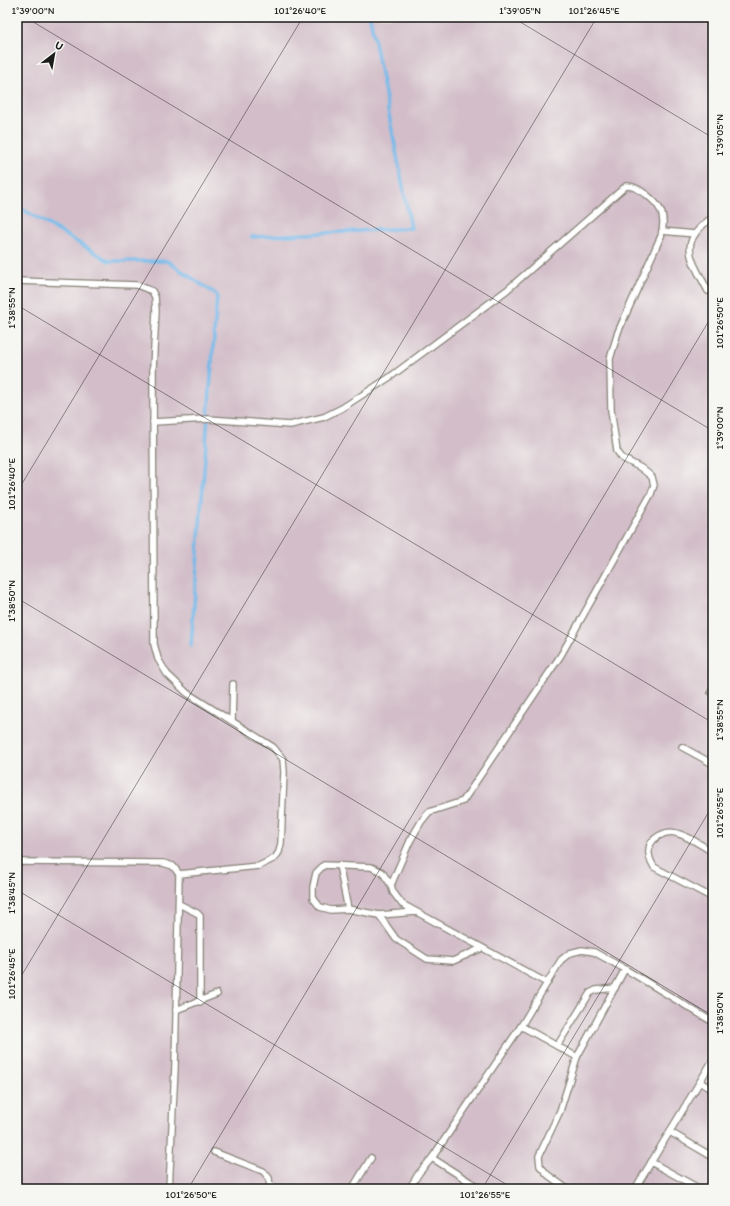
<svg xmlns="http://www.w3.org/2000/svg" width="730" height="1206" font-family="Itim,sans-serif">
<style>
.industrial{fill:#d2bdc8}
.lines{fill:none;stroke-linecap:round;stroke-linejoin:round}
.stream{stroke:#73b9ea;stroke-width:3.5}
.service-casing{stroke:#868277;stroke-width:8}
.service{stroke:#fff;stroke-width:5.5}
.ticks{fill:none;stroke:#1c1c1c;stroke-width:1;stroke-opacity:0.45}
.neatline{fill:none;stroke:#1c1c1c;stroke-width:1.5}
.ticks-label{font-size:10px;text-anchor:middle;fill:#1c1c1c}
</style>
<rect width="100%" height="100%" fill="#f6f6f2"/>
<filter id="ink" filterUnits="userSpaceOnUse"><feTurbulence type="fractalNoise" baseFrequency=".025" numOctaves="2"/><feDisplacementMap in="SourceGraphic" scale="8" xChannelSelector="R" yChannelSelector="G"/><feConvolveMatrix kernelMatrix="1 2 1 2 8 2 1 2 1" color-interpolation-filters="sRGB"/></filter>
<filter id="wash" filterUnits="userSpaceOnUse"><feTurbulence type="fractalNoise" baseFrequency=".012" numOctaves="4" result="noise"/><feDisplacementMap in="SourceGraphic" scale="16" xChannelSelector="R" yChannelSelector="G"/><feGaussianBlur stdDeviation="0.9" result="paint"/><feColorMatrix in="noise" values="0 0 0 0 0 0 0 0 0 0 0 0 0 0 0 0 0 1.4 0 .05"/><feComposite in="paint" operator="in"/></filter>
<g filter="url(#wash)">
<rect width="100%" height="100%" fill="#f0e8d2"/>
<rect class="industrial" x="17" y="17" width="696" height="1172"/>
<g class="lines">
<g class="stream">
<polyline points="17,206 109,261 167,261 217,295 191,646"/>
<polyline points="252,237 411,228 370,17"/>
</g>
</g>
</g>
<g filter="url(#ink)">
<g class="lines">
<defs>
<g id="service">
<polyline points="662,231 695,234"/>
<polyline points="17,281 137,285 152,291 155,297 156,311 153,368 154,644 158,659 167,674 187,693 273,747 283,759 284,772 281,843 279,852 275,858 259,866 179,874"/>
<path d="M708 291C691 258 676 243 713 217"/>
<path d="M153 422 208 419 290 425 324 417 342 408 390 377 507 290 626 186C638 185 656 201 661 211 664 219 663 229 661 236L618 332 610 359 611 410 617 451 622 458 641 468 652 477 654 485 651 494 561 655 463 801 429 812 421 822 410 841 391 885"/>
<polyline points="711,692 713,693"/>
<polyline points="232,721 233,684"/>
<polyline points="682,747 713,764"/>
<path d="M713 852C702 846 689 836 676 833 666 830 650 838 649 849 648 855 651 862 654 867L713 898"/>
<polyline points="17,862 163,863 173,866 179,874 175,1067 169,1189"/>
<polyline points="339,865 348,909"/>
<polyline points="179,904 197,913 200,916 200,1002"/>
<polyline points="416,912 379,915 348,909 331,910 320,907 313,898 313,887 316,873 324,865 371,867 382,872 391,885 393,892 402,904 547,983"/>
<polyline points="379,915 396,939 427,959 453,961 482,948"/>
<polyline points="176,1010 217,994"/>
<polyline points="521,1026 557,1046 590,993 596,990 615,988"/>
<polyline points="557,1046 577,1057"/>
<polyline points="700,1082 713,1090"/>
<polyline points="670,1132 713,1157"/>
<polyline points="214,1152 263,1171 269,1178 270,1189"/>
<polyline points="709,1155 713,1147"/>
<polyline points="432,1158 481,1189"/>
<polyline points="651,1162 700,1189"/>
<polyline points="270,1185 278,1189"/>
<polyline points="352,1189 371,1158"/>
<polyline points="409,1189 419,1173 432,1158 521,1026 561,960 570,953 582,950 594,952 625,969 713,1022"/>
<polyline points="567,1189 548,1175 540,1166 539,1156 560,1111 577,1057 625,969"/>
<polyline points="635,1189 713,1060"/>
</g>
</defs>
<use href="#service" class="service-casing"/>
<use href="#service" class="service"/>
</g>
</g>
<path class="ticks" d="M25 17 713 431M512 17 713 138M17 305 713 723M17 492 303 17M17 598 713 1016M17 890 514 1189M17 983 597 17M17 1183 27 1189M188 1189 713 314M482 1189 713 805"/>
<rect width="730" height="1206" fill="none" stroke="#f6f6f2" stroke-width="44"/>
<g transform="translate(54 54) rotate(31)" stroke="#f6f6f2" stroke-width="3" paint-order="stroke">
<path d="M0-3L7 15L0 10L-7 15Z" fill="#1c1c1c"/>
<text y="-6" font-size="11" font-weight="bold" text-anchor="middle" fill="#1c1c1c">U</text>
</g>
<rect x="22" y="22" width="686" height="1162" class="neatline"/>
<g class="ticks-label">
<text x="33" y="14">1°39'00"N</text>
<text x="300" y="14">101°26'40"E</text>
<text x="520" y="14">1°39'05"N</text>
<text x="594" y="14">101°26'45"E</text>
<text transform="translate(719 135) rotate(-90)" y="4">1°39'05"N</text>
<text transform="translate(11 308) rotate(-90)" y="4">1°38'55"N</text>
<text transform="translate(719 323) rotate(-90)" y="4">101°26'50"E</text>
<text transform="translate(719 428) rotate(-90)" y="4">1°39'00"N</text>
<text transform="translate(11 484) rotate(-90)" y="4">101°26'40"E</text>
<text transform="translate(11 601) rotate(-90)" y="4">1°38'50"N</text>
<text transform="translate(719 720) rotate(-90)" y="4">1°38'55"N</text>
<text transform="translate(719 813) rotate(-90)" y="4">101°26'55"E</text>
<text transform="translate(11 893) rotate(-90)" y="4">1°38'45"N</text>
<text transform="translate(11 974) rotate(-90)" y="4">101°26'45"E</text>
<text transform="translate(719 1013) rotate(-90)" y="4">1°38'50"N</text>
<text x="191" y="1198">101°26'50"E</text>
<text x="485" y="1198">101°26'55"E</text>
</g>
</svg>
